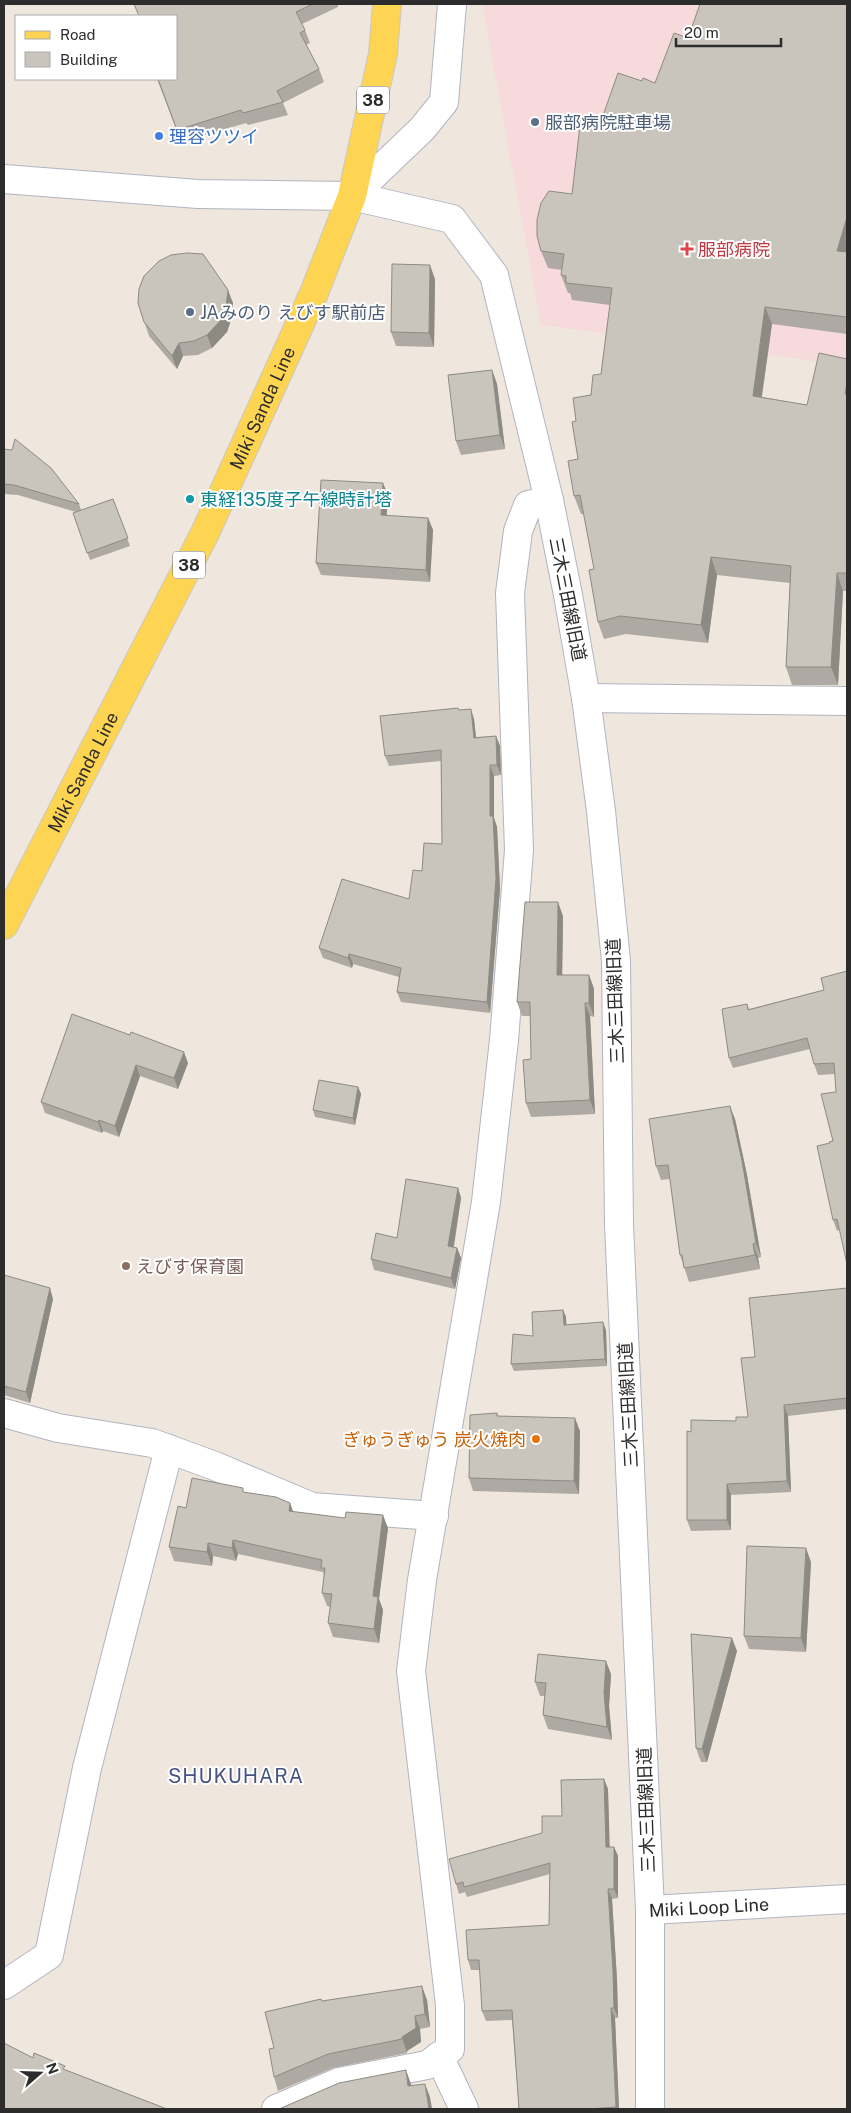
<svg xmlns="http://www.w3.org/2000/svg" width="851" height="2113" font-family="'Public Sans','Noto Sans JP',sans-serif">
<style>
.medical{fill:#f6dadc}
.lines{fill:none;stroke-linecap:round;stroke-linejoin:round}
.street-casing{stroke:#b1b4c1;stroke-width:30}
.secondary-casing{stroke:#b1b4c1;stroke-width:30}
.primary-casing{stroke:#c8c8c8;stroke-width:30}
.street{stroke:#fff;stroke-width:28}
.secondary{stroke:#fff;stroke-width:28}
.primary{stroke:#fed453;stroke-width:28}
.wall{fill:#aea9a2}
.shaded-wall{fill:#8d8a84}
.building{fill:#cac5bc;stroke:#8d8a84}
.service-dot{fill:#5c6f8a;stroke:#fff;stroke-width:2}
.shop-dot{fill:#3f7fe0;stroke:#fff;stroke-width:2}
.health-dot{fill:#e0444e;stroke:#fff;stroke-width:2}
.culture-dot{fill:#0f9aa8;stroke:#fff;stroke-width:2}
.education-dot{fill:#8d6e63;stroke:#fff;stroke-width:2}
.food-dot{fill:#e8710a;stroke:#fff;stroke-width:2}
.labels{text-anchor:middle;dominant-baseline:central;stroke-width:4;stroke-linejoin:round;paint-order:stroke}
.shield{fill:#fff;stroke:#6b6b6b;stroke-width:1}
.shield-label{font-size:16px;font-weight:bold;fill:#2c2c2c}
.service-label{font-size:18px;fill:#4e5e75;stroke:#fff;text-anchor:start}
.shop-label{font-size:18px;fill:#366cbe;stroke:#fff;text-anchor:start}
.health-label{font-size:18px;fill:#be3a42;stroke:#fff;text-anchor:start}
.street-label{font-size:18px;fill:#2c2c2c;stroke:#fff}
.culture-label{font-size:18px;fill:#0d838f;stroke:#fff;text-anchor:start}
.education-label{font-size:18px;fill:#785e54;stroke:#fff;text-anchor:start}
.food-label{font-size:18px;fill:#c56008;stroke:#fff;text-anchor:end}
.quarter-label{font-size:20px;letter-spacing:1px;fill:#475382;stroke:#fff}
</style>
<rect width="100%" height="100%" fill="#efe7dd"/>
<polygon class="medical" points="482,4 847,4 847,515 822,362 541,325"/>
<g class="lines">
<defs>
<g id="street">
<polyline points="586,698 847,701"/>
<polyline points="4,1413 58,1428 152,1443 215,1466 312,1507 434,1516"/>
<polyline points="4,1985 49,1955 87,1768 169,1449"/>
<polyline points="439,2056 464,2109"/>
<polyline points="276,2109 339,2082 427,2065 450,2049 450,2005 411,1671 422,1580 486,1202 504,1040 519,850 510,593 518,531 528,505 549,500"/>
</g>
<g id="secondary">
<polyline points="4,179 198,194 352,196 452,219 494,275 549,500 568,595 586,698 601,811 616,961 619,1225 650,1910 650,2109"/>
<polyline points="352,196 422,129 444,102 452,4"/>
<path id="s1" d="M650 1910 847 1899"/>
</g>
<g id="primary">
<path id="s2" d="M4 925 205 533 314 293 352 196 383 54 387 4"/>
</g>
</defs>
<use href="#street" class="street-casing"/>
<use href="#secondary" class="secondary-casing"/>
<use href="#primary" class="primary-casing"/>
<use href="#street" class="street"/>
<use href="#secondary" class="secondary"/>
<use href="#primary" class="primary"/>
</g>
<g class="wall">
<polygon points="134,4 338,4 338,7 302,24 305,30 310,43 306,45 319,69 324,82 283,103 288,115 248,125 246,123 181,142 157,79 176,79"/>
<polygon points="847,4 847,334 772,324 762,397 807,405 847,359 847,591 843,591 838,685 792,685 786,667 790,583 717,575 708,643 626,634 604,639 598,622 594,569 584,514 581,514 574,496 578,459 576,421 601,374 610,305 572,300 570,293 568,293 561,275 562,270 548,268 541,251 572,194 600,124 642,81 655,83 688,38"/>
<polygon points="435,279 434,347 396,346 391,332"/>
<polygon points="138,303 233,303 231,320 227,332 212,348 198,355 183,356 177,369 149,336"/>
<polygon points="492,370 497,384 505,449 461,455 456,441"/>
<polygon points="4,449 79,504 81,510 113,499 130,546 90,560 73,513 76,512 18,495 4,494"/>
<polygon points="388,495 386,516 428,518 433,530 430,582 321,575 316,563"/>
<polygon points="459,710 474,719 476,737 496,736 500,746 501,775 494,776 494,818 497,827 500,889 490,1013 401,1002 397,992 399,977 353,964 352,968 323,958 319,948 409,899 422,871 442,844 441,761 389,766 385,756"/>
<polygon points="563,916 562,975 589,975 594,989 594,1017 590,1016 595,1114 531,1117 526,1103 531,1059 531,1016 522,1016 517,1002"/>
<polygon points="847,971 839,1230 837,1231 833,1220 830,1143 833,1141 836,1092 835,1074 818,1075 814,1064 810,1049 733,1068 729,1058 747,1004 749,1009 824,990"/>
<polygon points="72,1014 188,1063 178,1089 140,1076 119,1137 103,1131 102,1133 45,1113 41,1102"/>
<polygon points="358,1087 361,1094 355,1125 315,1117 313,1110"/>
<polygon points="735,1119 747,1175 761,1257 758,1258 760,1269 689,1282 680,1255 670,1179 661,1180 656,1166"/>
<polygon points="458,1188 461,1198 454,1247 457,1248 461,1258 455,1289 374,1270 371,1259"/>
<polygon points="4,1275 53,1299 30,1403 4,1395"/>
<polygon points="847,1288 847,1409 788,1416 791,1492 731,1495 731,1530 691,1531 687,1520 691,1432 736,1421 748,1417 755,1357"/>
<polygon points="563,1310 566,1317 566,1325 606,1330 607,1366 514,1371 511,1364 533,1336"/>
<polygon points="497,1413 498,1416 580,1431 579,1494 473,1491 469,1478"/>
<polygon points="245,1492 290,1503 293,1512 388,1528 379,1599 383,1610 379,1643 333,1637 328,1623 330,1607 327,1606 322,1593 324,1575 323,1572 238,1554 236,1561 213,1556 212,1566 174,1561 169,1547"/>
<polygon points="811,1562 806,1652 749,1649 744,1636"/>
<polygon points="737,1651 707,1762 701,1762 696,1748"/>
<polygon points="611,1674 609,1706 612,1740 548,1729 543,1715 545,1696 540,1696 535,1682"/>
<polygon points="604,1779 608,1789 609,1847 614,1847 618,1856 618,1898 612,1899 617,1980 618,2018 615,2018 619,2109 519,2109 512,2020 486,2021 482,2011 480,1970 471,1970 468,1960 549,1925 550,1874 467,1897 465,1892 459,1894 456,1884 542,1833"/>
<polygon points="427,2000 430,2027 420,2029 421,2042 407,2051 407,2053 333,2068 278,2091 274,2077 274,2048 322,2001"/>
</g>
<g class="shaded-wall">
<polygon points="847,217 847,257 837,251"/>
<polygon points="430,265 435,279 434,347 429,333"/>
<polygon points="228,290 233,303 231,320 227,332 212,348 207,335"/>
<polygon points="765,307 772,324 759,414 753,396"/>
<polygon points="179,343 183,356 177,369 172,356"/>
<polygon points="492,370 497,384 505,449 500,435"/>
<polygon points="847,383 847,401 845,394"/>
<polygon points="383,483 388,495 386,527 381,515"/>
<polygon points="428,518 433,530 430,582 426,570"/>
<polygon points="711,557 717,575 708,643 701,625"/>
<polygon points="837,573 843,591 838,685 831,667"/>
<polygon points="471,709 474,719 477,748 474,738"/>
<polygon points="496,736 500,746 501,775 497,765"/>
<polygon points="490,765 494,776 494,818 497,827 500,889 490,1013 487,1002 490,816"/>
<polygon points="558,902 563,916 562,989 557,975"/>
<polygon points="349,954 353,964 352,968 348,958"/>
<polygon points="589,975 594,989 594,1017 589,1003"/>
<polygon points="585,1003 590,1016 595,1114 590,1100"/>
<polygon points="184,1052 188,1063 178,1089 174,1078"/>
<polygon points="136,1065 140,1076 119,1137 115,1126"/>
<polygon points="358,1087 361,1094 355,1125 353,1118"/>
<polygon points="730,1106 735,1119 747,1175 761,1257 756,1243"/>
<polygon points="99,1120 103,1131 102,1133 98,1122"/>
<polygon points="458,1188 461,1198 452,1256 448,1246"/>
<polygon points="753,1244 758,1258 760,1269 755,1255"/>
<polygon points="457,1248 461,1258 455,1289 451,1278"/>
<polygon points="50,1288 53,1299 30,1403 26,1392"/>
<polygon points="563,1310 566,1317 567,1332 564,1325"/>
<polygon points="603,1322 606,1330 607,1366 605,1359"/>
<polygon points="784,1405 788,1416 791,1492 787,1481"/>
<polygon points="575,1418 580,1431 579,1494 574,1481"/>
<polygon points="727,1484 731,1495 731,1530 727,1520"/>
<polygon points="290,1503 295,1517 289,1511"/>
<polygon points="383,1515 388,1528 379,1599 383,1610 379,1643 374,1629 373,1596"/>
<polygon points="233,1540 238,1554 236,1561 232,1548"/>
<polygon points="208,1543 213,1556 212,1566 207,1552"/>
<polygon points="806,1548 811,1562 806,1652 801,1638"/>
<polygon points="732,1638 737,1651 707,1762 702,1749"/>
<polygon points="606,1661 611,1674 609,1706 612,1740 607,1727 604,1693"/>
<polygon points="604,1779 608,1789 610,1856 606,1847"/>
<polygon points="614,1847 618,1856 618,1898 614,1889"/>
<polygon points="608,1889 612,1899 617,1980 618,2018 614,2008"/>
<polygon points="422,1986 427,2000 430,2027 425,2014"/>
<polygon points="611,2008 615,2018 619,2109 616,2109 616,2107"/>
<polygon points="415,2016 420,2029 421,2042 407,2051 407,2053 402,2037"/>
<polygon points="406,2070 411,2084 413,2099 408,2086"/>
<polygon points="425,2084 430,2097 432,2109 429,2109"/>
</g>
<g class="building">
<polygon points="134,4 313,4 296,12 305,30 300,33 319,69 277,91 283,102 243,113 241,110 177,130 158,79 176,79 176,16 139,16"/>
<polygon points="700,4 847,4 847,217 837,251 847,252 847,317 765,307 753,396 807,405 819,353 847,359 847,383 845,394 847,394 847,573 837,573 831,667 786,667 791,566 711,557 701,625 620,616 598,622 589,570 594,569 580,495 574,496 568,461 578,459 572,422 576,421 573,398 591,395 593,375 601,374 612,288 566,283 566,276 561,275 564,254 541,251 537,236 537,220 541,203 549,191 572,194 581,117 600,124 618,73 642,81 643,78 655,83 674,33 688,38"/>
<polygon points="187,253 203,254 228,290 226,307 222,319 207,335 194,341 179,343 172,356 144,322 138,303 139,289 144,276 159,261 171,255"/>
<polygon points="392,264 430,265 429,333 391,332"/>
<polygon points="492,370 500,435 456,441 448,375"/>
<polygon points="15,439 51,468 79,504 14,485 4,484 4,449 12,450"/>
<polygon points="321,480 383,483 381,515 428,518 426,570 316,563"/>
<polygon points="113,499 128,538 87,553 73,513"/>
<polygon points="458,708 459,710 471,709 474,738 496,736 497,765 490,765 490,816 493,816 496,878 487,1002 397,992 401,968 349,954 348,958 319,948 342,879 409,899 413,870 422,871 424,843 442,844 441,750 385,756 380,716"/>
<polygon points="525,902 558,902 557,975 589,975 589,1003 585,1003 590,1100 526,1103 523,1060 531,1059 530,1002 517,1002"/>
<polygon points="847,971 847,1264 837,1219 833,1220 817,1146 830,1143 829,1142 833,1141 821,1094 836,1092 834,1063 814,1064 807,1038 729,1058 722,1009 747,1004 748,1010 824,990 821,978"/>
<polygon points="72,1014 130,1035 131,1032 184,1052 174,1078 136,1065 115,1126 99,1120 98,1122 41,1102"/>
<polygon points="319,1080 358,1087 353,1118 313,1110"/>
<polygon points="730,1106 742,1161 756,1243 753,1244 755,1255 684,1268 682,1255 680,1255 668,1165 656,1166 649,1119"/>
<polygon points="406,1179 458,1188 448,1246 457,1248 451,1278 371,1259 376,1233 397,1238"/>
<polygon points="4,1275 50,1288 26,1392 4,1386"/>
<polygon points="847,1288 847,1398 784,1405 787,1481 727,1484 727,1520 687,1520 687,1431 691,1432 691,1420 736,1421 736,1417 748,1417 741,1358 755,1357 749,1298"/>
<polygon points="563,1310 564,1325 603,1322 605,1359 511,1364 513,1334 533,1336 532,1312"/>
<polygon points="497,1413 497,1416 575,1418 574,1481 469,1478 470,1415"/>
<polygon points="192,1478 243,1488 243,1492 276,1497 290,1503 289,1511 345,1518 346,1512 383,1515 373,1596 378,1597 374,1629 328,1623 332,1594 322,1593 325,1568 321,1568 322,1560 233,1540 232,1548 208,1543 207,1552 169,1547 178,1506 186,1508"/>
<polygon points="747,1546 806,1548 801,1638 744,1636"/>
<polygon points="691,1634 732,1638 702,1749 696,1748"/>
<polygon points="538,1654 606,1661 604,1693 607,1727 543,1715 546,1683 535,1682"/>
<polygon points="604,1779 606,1847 614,1847 614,1889 608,1889 613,1971 614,2008 611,2008 616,2107 589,2109 519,2109 512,2010 482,2011 479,1960 468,1960 466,1930 549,1925 550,1863 464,1887 463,1882 456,1884 449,1859 542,1833 542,1816 562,1816 561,1780"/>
<polygon points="422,1986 425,2014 415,2016 416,2028 402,2037 402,2039 328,2054 274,2077 269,2049 274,2048 265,2012 321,1999 322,2001"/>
<polygon points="4,2043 33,2058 34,2053 65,2066 63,2069 167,2109 4,2109"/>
<polygon points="406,2070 408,2086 425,2084 429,2109 279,2109 339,2083"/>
</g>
<g class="service-dot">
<circle cx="535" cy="122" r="5"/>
<circle cx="190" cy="312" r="5"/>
</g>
<circle class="shop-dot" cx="159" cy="136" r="5"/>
<path class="health-dot" d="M684.5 241.5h5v5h5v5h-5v5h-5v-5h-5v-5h5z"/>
<circle class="culture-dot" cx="190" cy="499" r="5"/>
<circle class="education-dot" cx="126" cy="1266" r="5"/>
<circle class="food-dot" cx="536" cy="1439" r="5"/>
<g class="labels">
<g class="shield">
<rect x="357" y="86.5" width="32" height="27" rx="4"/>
<rect x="173" y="551.5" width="32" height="27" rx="4"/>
</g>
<g class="shield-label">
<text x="373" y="100">38</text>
<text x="189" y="565">38</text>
</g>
<g class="service-label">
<text x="545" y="122">服部病院駐車場</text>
<text x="200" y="312">JAみのり えびす駅前店</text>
</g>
<g class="shop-label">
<text x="169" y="136">理容ツツイ</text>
</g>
<g class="health-label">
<text x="698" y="249">服部病院</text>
</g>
<g class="street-label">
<text stroke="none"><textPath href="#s2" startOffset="578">Miki Sanda Line</textPath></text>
<text transform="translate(568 599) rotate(79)">三木三田線旧道</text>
<text stroke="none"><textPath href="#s2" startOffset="172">Miki Sanda Line</textPath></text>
<text transform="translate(615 1001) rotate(-92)">三木三田線旧道</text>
<text transform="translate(628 1405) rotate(-93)">三木三田線旧道</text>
<text transform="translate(646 1810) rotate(-92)">三木三田線旧道</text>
<text stroke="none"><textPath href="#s1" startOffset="59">Miki Loop Line</textPath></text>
</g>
<g class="culture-label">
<text x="200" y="499">東経135度子午線時計塔</text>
</g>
<g class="education-label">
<text x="136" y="1266">えびす保育園</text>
</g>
<g class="food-label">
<text x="526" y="1439">ぎゅうぎゅう 炭火焼肉</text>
</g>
<g class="quarter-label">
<text x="236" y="1776">SHUKUHARA</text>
</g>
</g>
<rect width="851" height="2113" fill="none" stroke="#2c2c2c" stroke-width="10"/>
<rect x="15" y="15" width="162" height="65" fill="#ffffff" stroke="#ababab"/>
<rect x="25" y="31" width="25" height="8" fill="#fed453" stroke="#ababab"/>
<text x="60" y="40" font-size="15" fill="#2c2c2c">Road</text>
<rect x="25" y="52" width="25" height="15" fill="#cac5bc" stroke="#ababab"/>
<text x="60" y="65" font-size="15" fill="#2c2c2c">Building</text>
<g transform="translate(40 2073) rotate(70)" stroke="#ffffff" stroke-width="4" paint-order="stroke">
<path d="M0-4L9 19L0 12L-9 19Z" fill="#2c2c2c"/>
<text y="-8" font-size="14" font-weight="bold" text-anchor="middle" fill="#2c2c2c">N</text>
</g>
<path d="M676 38v8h105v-8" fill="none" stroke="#2c2c2c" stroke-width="2.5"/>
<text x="684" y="38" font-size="15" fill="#2c2c2c" stroke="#ffffff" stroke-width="4" paint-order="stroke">20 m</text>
</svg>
